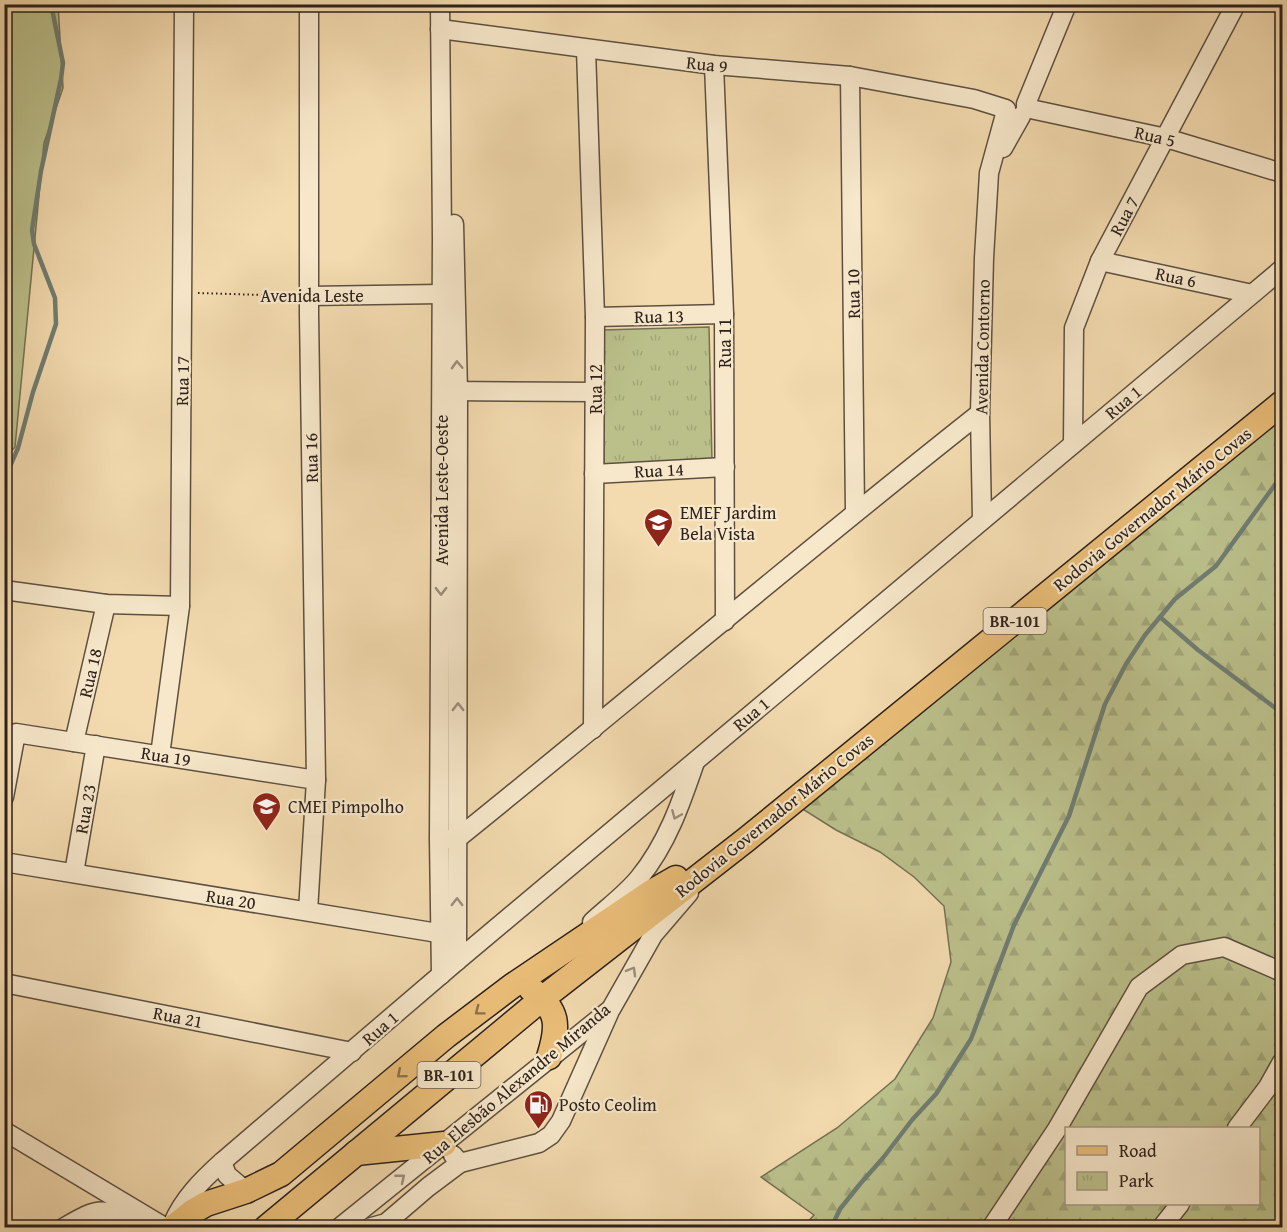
<svg xmlns="http://www.w3.org/2000/svg" width="1287" height="1232" font-family="'Gentium Book Plus',serif">
<style>
.grass{fill:#bbc08b;stroke:#747054;stroke-width:1.5}
.forest{fill:url(#forest-firs);stroke:#747054;stroke-width:1.5;fill-rule:evenodd}
.park{fill:url(#park-tufts);stroke:#747054;stroke-width:1.5}
.lines{fill:none;stroke-linecap:round;stroke-linejoin:round}
.stream{stroke:#6f7d72;stroke-width:4.5}
.minor-casing{stroke:#5e5041;stroke-width:21}
.major-casing{stroke:#2d211c;stroke-width:27}
.path{stroke:#2d211c;stroke-width:2;stroke-dasharray:1.5 3;stroke-linecap:butt}
.minor{stroke:#f7e8cb;stroke-width:18}
.major{stroke:#eabe78;stroke-width:24}
.oneway{stroke:#9c8e7c}
.oneway2{stroke:#8c704a}
.labels{text-anchor:middle;dominant-baseline:central;stroke-width:4.5;stroke-linejoin:round;paint-order:stroke}
.shield{fill:#f7e8cb;stroke:#6a5d50;stroke-width:1.5}
.shield-label{font-size:16px;font-weight:bold;fill:#2d211c}
.street-label{font-size:18px;fill:#2d211c;stroke:#f7e8cb}
.poi-label{font-size:18px;fill:#2d211c;stroke:#f7e8cb;text-anchor:start}
</style>
<defs>
<pattern id="forest-firs" width="22" height="20" patternUnits="userSpaceOnUse" patternTransform="scale(1.5)"><rect width="22" height="20" fill="#bbc08b"/><path d="M5 1l3.5 6h-7zM16 11l3.5 6h-7z" fill="#a1a577"/></pattern>
<pattern id="park-tufts" width="24" height="20" patternUnits="userSpaceOnUse" patternTransform="scale(1.5)"><rect width="24" height="20" fill="#bbc08b"/><path d="M3 7l-1-3M5 7V3M7 7l1-3M15 17l-1-3M17 17v-4M19 17l1-3" fill="none" stroke="#a1a577"/></pattern>
</defs>
<rect width="100%" height="100%" fill="#f3dbaf"/>
<filter id="stains"><feTurbulence type="fractalNoise" baseFrequency=".00333" numOctaves="4"/><feColorMatrix values="0 0 0 0 .2 0 0 0 0 .09 0 0 0 0 .02 0 0 0 .5 -.17"/></filter>
<radialGradient id="worn" r=".72"><stop offset=".6" stop-color="#630" stop-opacity="0"/><stop offset="1" stop-color="#630" stop-opacity=".3"/></radialGradient>
<polygon class="grass" points="5,4 58,5 63,88 44,143 15,447 5,458"/>
<path class="forest" d="M1282 407V1227H803L814 1215 761 1177 837 1128 895 1079 933 1018 951 962 944 906 914 877 880 852 836 830 793 803ZM1066 1128H1258V1204H1066Z"/>
<polygon class="park" points="709,327 712,461 604,464 602,330"/>
<g class="lines">
<g class="stream">
<polyline points="4,480 18,448 33,392 56,324 55,298 34,244 32,230 41,171 61,79 63,63 51,4"/>
<polyline points="1160,617 1198,650 1282,713"/>
<polyline points="831,1228 840,1209 860,1184 883,1158 912,1120 936,1094 971,1039 1014,925 1069,816 1105,704 1126,664 1145,635 1175,599 1216,566 1282,475"/>
</g>
<defs>
<g id="minor">
<polyline points="440,4 442,238 439,840 441,975"/>
<polyline points="440,29 714,65 850,76 974,99 1006,109"/>
<polyline points="586,49 595,317 593,729"/>
<polyline points="714,65 724,314 725,621"/>
<polyline points="850,76 855,511"/>
<polyline points="1026,104 1067,4"/>
<polyline points="1026,108 1166,138 1282,173"/>
<polyline points="1003,148 1021,116"/>
<polyline points="454,224 458,391 457,961"/>
<polyline points="1100,261 1252,294"/>
<polyline points="309,296 440,294"/>
<polyline points="595,317 724,314"/>
<polyline points="447,391 595,392"/>
<polyline points="1073,444 1074,328 1100,261 1236,4"/>
<polyline points="594,474 725,467"/>
<polyline points="982,520 980,413 984,258 989,173 1006,111"/>
<polyline points="4,590 106,604 180,606"/>
<polyline points="74,742 106,604"/>
<polyline points="160,755 180,606 184,4"/>
<polyline points="4,797 16,733 316,780"/>
<path d="M449 839 458 838C633 697 804 552 980 413"/>
<polyline points="4,862 450,935"/>
<polyline points="74,873 96,745"/>
<polyline points="308,911 316,780 309,314 309,4"/>
<path d="M592 922C607 908 626 894 639 878 667 844 681 803 695 762"/>
<polyline points="4,983 352,1052"/>
<polyline points="1237,1128 1268,1087 1282,1062"/>
<polyline points="4,1131 166,1228"/>
<polyline points="222,1162 227,1175 246,1191"/>
<polyline points="460,1163 539,1143 551,1135 561,1121 609,1013"/>
<path d="M173 1223C183 1199 202 1180 222 1162L457 961 1282 269"/>
<path d="M63 1228C101 1206 102 1206 140 1228"/>
<polyline points="339,1228 611,1009 653,935 689,893"/>
<polyline points="368,1228 386,1223 428,1187 460,1163 453,1155"/>
<polyline points="991,1228 1057,1129 1139,987 1182,955 1224,947 1282,972"/>
<polyline points="1161,1228 1180,1204"/>
</g>
<g id="major">
<path d="M531 989C559 1010 559 1025 549 1057"/>
<polyline points="356,1153 444,1144"/>
<polyline points="172,1228 192,1212 206,1204 246,1191 281,1174 446,1036 512,986 650,893 676,878"/>
<polyline points="266,1228 543,998 747,839 1282,403"/>
</g>
</defs>
<use href="#minor" class="minor-casing"/>
<use href="#major" class="major-casing"/>
<polyline class="path" points="198,293 294,296"/>
<use href="#minor" class="minor"/>
<use href="#major" class="major"/>
</g>
<defs><path id="oneway-chevron" d="M-2-3.5L2.5 0L-2 3.5" fill="none" stroke-width="1.6" stroke-linecap="round" stroke-linejoin="round" transform="scale(1.5)"/></defs>
<g class="oneway">
<use href="#oneway-chevron" transform="translate(457 365) rotate(-92)"/>
<use href="#oneway-chevron" transform="translate(441 591) rotate(90)"/>
<use href="#oneway-chevron" transform="translate(458 707) rotate(-90)"/>
<use href="#oneway-chevron" transform="translate(676 815) rotate(113)"/>
<use href="#oneway-chevron" transform="translate(457 902) rotate(-90)"/>
<use href="#oneway-chevron" transform="translate(632 971) rotate(-60)"/>
<use href="#oneway-chevron" transform="translate(401 1178) rotate(-39)"/>
</g>
<g class="oneway2">
<use href="#oneway-chevron" transform="translate(479 1011) rotate(143)"/>
<use href="#oneway-chevron" transform="translate(401 1074) rotate(140)"/>
</g>
<defs>
<symbol id="school-pin" viewBox="-11 -11 22 30"><path d="M0 17L-7.5 6A9.5 9.5 0 1 1 7.5 6Z" fill="#8f2418" stroke="#f7e8cb"/><path d="M0-5L7-2L0 1L-7-2ZM-4 1L0 2.5L4 1V4Q0 6-4 4Z" fill="#fff"/></symbol>
<symbol id="fuel-pin" viewBox="-11 -11 22 30"><path d="M0 17L-7.5 6A9.5 9.5 0 1 1 7.5 6Z" fill="#8f2418" stroke="#f7e8cb"/><path d="M-5.5-6h7V0h2V4h1.3V-2.5L3-4.5l.8-.8L6-3V5H2.5V1h-1V6h-7ZM-4.2-4.7v3.2H.2V-4.7Z" fill="#fff"/></symbol>
</defs>
<g fill-rule="evenodd">
<use href="#school-pin" x="642" y="506" width="33" height="45"/>
<use href="#school-pin" x="250" y="790" width="33" height="45"/>
<use href="#fuel-pin" x="522" y="1088" width="33" height="45"/>
</g>
<g class="labels">
<g class="shield">
<rect x="983.5" y="608" width="63" height="26" rx="4.5"/>
<rect x="417.5" y="1062" width="63" height="26" rx="4.5"/>
</g>
<g class="shield-label">
<text x="1015" y="621">BR-101</text>
<text x="449" y="1075">BR-101</text>
</g>
<g class="street-label">
<text transform="translate(707 64) rotate(6)">Rua 9</text>
<text transform="translate(1155 136) rotate(13)">Rua 5</text>
<text transform="translate(1124 216) rotate(-62)">Rua 7</text>
<text transform="translate(1176 277) rotate(12)">Rua 6</text>
<text transform="translate(853 294) rotate(-91)">Rua 10</text>
<text x="312" y="295">Avenida Leste</text>
<text transform="translate(659 316) rotate(-1)">Rua 13</text>
<text transform="translate(724 343) rotate(-90)">Rua 11</text>
<text transform="translate(982 347) rotate(-89)">Avenida Contorno</text>
<text transform="translate(182 381) rotate(-89)">Rua 17</text>
<text transform="translate(595 389) rotate(-90)">Rua 12</text>
<text transform="translate(1123 402) rotate(-40)">Rua 1</text>
<text transform="translate(311 458) rotate(-91)">Rua 16</text>
<text transform="translate(659 470) rotate(-3)">Rua 14</text>
<text transform="translate(441 490) rotate(-90)">Avenida Leste-Oeste</text>
<text transform="translate(1152 509) rotate(-39)">Rodovia Governador Mário Covas</text>
<text transform="translate(90 673) rotate(-77)">Rua 18</text>
<text transform="translate(751 714) rotate(-40)">Rua 1</text>
<text transform="translate(166 756) rotate(9)">Rua 19</text>
<text transform="translate(85 809) rotate(-80)">Rua 23</text>
<text transform="translate(774 815) rotate(-39)">Rodovia Governador Mário Covas</text>
<text transform="translate(231 899) rotate(9)">Rua 20</text>
<text transform="translate(178 1017) rotate(11)">Rua 21</text>
<text transform="translate(380 1028) rotate(-41)">Rua 1</text>
<text transform="translate(516 1083) rotate(-40)">Rua Elesbão Alexandre Miranda</text>
</g>
<g class="poi-label">
<text x="680" y="512">EMEF Jardim<tspan x="680" dy="21">Bela Vista</tspan></text>
<text x="288" y="806">CMEI Pimpolho</text>
<text x="559" y="1104">Posto Ceolim</text>
</g>
</g>
<rect width="1287" height="1232" fill="none" stroke="#f3dbaf" stroke-width="24"/>
<rect x="6" y="6" width="1275" height="1220" fill="none" stroke="#2d211c" stroke-width="3"/>
<rect x="12" y="12" width="1263" height="1208" fill="none" stroke="#2d211c" stroke-width="1.5"/>
<rect x="1065" y="1127" width="195" height="78" fill="#f7e8cb" stroke="#a69885" stroke-width="1.5"/>
<rect x="1077" y="1146" width="30" height="9" fill="#eabe78" stroke="#a69885" stroke-width="1.5"/>
<text x="1119" y="1157" font-size="18" fill="#2d211c">Road</text>
<rect x="1077" y="1172" width="30" height="18" fill="url(#park-tufts)" stroke="#a69885" stroke-width="1.5"/>
<text x="1119" y="1187" font-size="18" fill="#2d211c">Park</text>
<rect width="100%" height="100%" filter="url(#stains)"/>
<rect width="100%" height="100%" fill="url(#worn)"/>
</svg>
